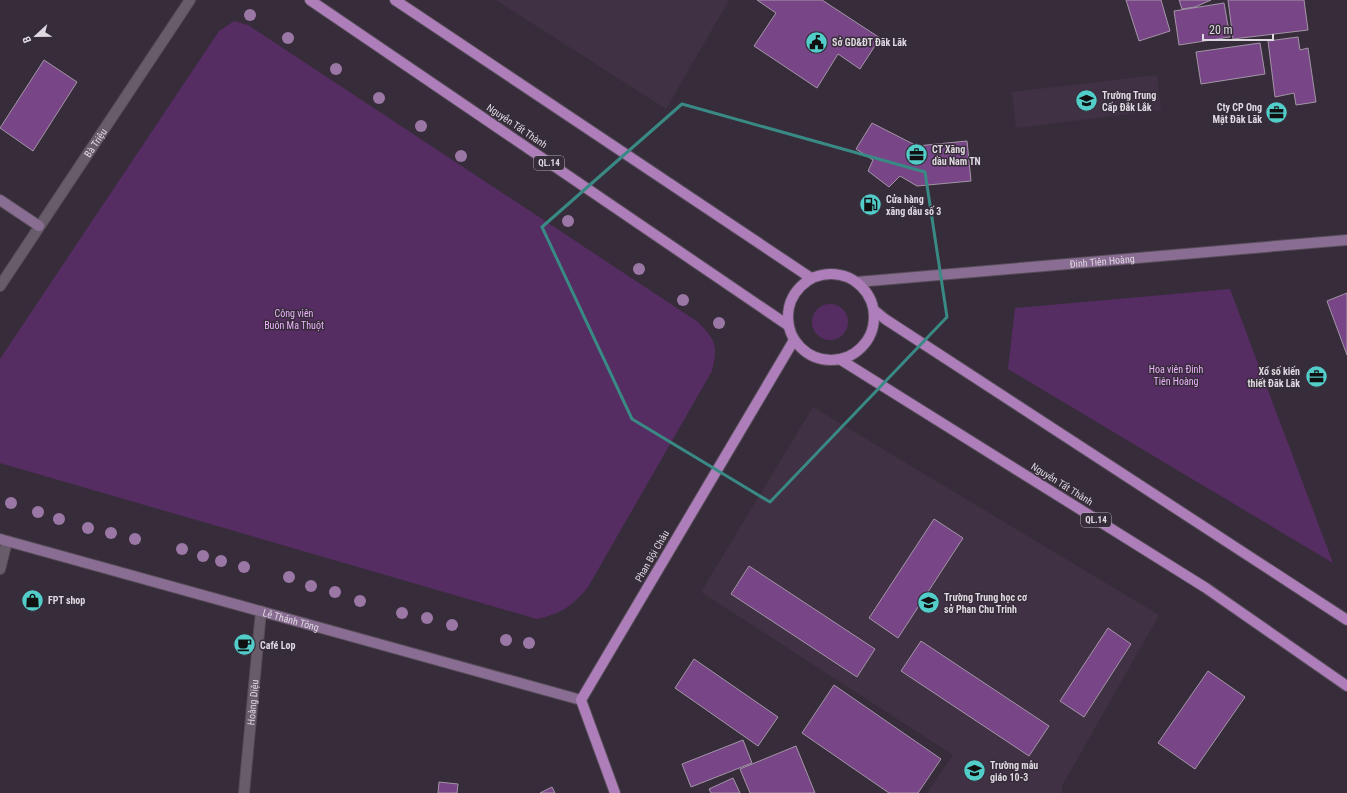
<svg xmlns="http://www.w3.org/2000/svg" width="1347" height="793" font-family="'Roboto Condensed',sans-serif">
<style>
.built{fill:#403144}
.green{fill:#562d62}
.building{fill:#784586;stroke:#a396a7}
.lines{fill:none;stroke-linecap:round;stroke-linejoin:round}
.street-casing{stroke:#554c57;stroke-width:12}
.secondary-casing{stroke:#554c57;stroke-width:12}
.primary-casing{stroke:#554c57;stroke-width:12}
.street{stroke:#685c6b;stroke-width:10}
.secondary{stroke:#8a6d93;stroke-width:10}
.primary{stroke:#ad7eba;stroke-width:10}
.tree{fill:#9b77a5}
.marked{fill:none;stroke:#398a85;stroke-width:3;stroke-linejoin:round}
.labels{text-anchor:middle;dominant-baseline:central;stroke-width:3;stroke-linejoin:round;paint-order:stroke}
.shield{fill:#372d3a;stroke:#ada5af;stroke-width:1}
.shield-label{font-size:9px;font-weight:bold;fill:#dfd9e1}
.poi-label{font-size:10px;font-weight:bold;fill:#dfd9e1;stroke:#372d3a;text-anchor:start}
.street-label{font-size:10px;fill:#dfd9e1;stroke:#372d3a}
.park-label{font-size:10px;fill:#edb3fd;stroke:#372d3a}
</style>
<rect width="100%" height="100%" fill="#372d3a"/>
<g class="built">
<polygon points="496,0 729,0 666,109"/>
<polygon points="1157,75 1161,110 1016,128 1012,92"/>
<polygon points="813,407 1159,615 1062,786 1062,793 927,793 953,755 701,592"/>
</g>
<g class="green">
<path d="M234 21 248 25 698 322C716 341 718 345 712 371L588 587C573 606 560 614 537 619L0 463V359L219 31Z"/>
<polygon points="1230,289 1333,563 1008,369 1015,308"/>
<circle cx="830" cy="322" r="18"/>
</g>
<g class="building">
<polygon points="757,0 822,0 880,38 860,69 838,54 817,88 754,46 776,13"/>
<polygon points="1126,0 1161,0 1170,31 1139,41"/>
<polygon points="1179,0 1211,0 1195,7 1182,9"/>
<polygon points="1228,0 1304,0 1308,30 1233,39"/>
<polygon points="1224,3 1230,37 1179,45 1174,11"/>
<polygon points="1298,37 1300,50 1308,48 1316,102 1296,105 1294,93 1275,97 1268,41"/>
<polygon points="1260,43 1265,74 1201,84 1196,52"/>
<polygon points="44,60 77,82 33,151 0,128"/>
<polygon points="872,123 917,146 967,141 971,181 917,186 900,176 889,187 868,171 873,160 856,149"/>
<polygon points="1347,293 1347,355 1327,301"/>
<polygon points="934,519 963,538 898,638 869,618"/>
<polygon points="749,566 875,649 857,677 731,594"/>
<polygon points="1108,628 1131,644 1084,717 1060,701"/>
<polygon points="921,641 1049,726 1029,756 901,671"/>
<polygon points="694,659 778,717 758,746 675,688"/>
<polygon points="1208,671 1245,697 1195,769 1158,743"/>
<polygon points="834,685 941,759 918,793 889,793 802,733"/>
<polygon points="743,740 752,763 691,787 682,764"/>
<polygon points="796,746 815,793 750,793 740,769"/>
<polygon points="733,778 740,793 711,793 709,789"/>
<polygon points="439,782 458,784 457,793 438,793"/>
<polygon points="552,787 555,793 540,793"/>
</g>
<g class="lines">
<defs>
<g id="street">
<path id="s1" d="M0 286 190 0"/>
<polyline points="0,569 7,541"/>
<path id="s2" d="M244 793 261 611"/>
</g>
<g id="secondary">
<polyline points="0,200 39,226"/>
<path id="s3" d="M857 282 1347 240"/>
<path id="s4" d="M0 539 581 700"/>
</g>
<g id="primary">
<polyline points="310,0 789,326"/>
<polyline points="395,0 811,278"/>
<circle cx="831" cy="317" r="43"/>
<polyline points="874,310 885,319 1347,620"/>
<polyline points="841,360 1206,588 1347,686"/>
<polyline points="615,793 581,700 794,340"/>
</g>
</defs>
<use href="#street" class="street-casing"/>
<use href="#secondary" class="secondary-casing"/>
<use href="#primary" class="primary-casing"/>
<use href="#street" class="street"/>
<use href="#secondary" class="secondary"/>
<use href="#primary" class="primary"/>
</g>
<g class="tree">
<circle cx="250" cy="15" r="6"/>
<circle cx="288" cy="38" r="6"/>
<circle cx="336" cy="69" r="6"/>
<circle cx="379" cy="98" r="6"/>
<circle cx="421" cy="126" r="6"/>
<circle cx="461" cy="156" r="6"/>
<circle cx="568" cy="221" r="6"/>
<circle cx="639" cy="269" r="6"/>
<circle cx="683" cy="300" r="6"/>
<circle cx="719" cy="323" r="6"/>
<circle cx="11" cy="503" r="6"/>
<circle cx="38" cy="512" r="6"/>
<circle cx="59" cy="519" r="6"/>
<circle cx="88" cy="528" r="6"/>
<circle cx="111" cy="533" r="6"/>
<circle cx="135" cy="539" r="6"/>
<circle cx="182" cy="549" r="6"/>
<circle cx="203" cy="556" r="6"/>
<circle cx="221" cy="561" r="6"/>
<circle cx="244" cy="567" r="6"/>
<circle cx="289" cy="577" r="6"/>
<circle cx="311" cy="586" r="6"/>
<circle cx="335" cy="592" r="6"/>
<circle cx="360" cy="601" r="6"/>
<circle cx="402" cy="613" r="6"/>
<circle cx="427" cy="618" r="6"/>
<circle cx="452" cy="625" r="6"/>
<circle cx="506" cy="640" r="6"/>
<circle cx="529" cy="643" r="6"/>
</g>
<path class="marked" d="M682 104 925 172 947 317 770 502 632 419 542 227Z"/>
<defs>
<symbol id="civic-disc" viewBox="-11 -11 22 22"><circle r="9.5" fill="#53cdca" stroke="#372d3a"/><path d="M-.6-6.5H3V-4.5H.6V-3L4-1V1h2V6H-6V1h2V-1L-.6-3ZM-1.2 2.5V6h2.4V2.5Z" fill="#111"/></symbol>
<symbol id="school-disc" viewBox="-11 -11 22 22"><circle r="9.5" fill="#53cdca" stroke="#372d3a"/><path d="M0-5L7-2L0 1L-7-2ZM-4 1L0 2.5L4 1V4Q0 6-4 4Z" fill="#111"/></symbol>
<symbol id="office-disc" viewBox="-11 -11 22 22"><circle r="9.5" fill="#53cdca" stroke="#372d3a"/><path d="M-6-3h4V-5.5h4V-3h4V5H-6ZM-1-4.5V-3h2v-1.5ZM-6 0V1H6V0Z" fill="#111"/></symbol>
<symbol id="fuel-disc" viewBox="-11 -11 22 22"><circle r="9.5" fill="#53cdca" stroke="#372d3a"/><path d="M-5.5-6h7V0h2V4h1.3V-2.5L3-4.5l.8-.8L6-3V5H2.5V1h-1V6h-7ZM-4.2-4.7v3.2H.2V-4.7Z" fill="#111"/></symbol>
<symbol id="shop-disc" viewBox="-11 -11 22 22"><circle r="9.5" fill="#53cdca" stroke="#372d3a"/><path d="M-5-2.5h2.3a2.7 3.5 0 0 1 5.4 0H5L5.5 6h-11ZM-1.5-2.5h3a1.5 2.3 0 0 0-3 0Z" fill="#111"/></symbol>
<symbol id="cafe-disc" viewBox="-11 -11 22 22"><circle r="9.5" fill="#53cdca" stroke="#372d3a"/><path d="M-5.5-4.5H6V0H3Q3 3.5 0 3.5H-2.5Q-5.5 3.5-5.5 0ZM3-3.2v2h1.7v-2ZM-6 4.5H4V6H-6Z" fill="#111"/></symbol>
</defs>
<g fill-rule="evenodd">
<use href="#civic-disc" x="804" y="30" width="25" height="25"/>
<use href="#school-disc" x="1074" y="88" width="25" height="25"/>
<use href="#office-disc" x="1264" y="100" width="25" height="25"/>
<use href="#office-disc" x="904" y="142" width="25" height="25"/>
<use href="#fuel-disc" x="858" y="192" width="25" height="25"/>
<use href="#office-disc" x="1304" y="364" width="25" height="25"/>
<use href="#shop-disc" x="20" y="588" width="25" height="25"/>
<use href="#school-disc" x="916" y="590" width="25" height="25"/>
<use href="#cafe-disc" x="232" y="632" width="25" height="25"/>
<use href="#school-disc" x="962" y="758" width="25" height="25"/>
</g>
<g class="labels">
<g class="shield">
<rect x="534" y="156" width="30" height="14" rx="3"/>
<rect x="1081" y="513" width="30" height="14" rx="3"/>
</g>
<g class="shield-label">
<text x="549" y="163">QL.14</text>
<text x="1096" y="520">QL.14</text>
</g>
<g class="poi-label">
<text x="832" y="42">Sở GD&amp;ĐT Đăk Lăk</text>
<text x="1102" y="95">Trường Trung<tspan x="1102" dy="12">Cấp Đắk Lắk</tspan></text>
<text x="1262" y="107" text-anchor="end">Cty CP Ong<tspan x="1262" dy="12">Mật Đăk Lăk</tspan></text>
<text x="932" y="149">CT Xăng<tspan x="932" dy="12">dầu Nam TN</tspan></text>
<text x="886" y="199">Cửa hàng<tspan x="886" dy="12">xăng dầu số 3</tspan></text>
<text x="1300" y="371" text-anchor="end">Xổ số kiến<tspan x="1300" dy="12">thiết Đăk Lăk</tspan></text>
<text x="944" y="597">Trường Trung học cơ<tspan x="944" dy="12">sở Phan Chu Trinh</tspan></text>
<text x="48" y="600">FPT shop</text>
<text x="260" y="645">Café Lop</text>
<text x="990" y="765">Trường mẫu<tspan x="990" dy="12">giáo 10-3</tspan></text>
</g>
<g class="street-label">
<text transform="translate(517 126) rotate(34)">Nguyễn Tất Thành</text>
<text stroke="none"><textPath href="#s1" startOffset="172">Bà Triệu</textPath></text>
<text stroke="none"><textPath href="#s3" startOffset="246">Đinh Tiên Hoàng</textPath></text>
<text transform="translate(1062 484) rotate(32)">Nguyễn Tất Thành</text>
<text transform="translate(652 556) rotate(-60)">Phan Bội Châu</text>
<text stroke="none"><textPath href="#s4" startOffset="302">Lê Thánh Tông</textPath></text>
<text stroke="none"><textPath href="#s2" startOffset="91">Hoàng Diệu</textPath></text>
</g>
<g class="park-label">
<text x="294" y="313">Công viên<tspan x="294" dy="12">Buôn Ma Thuột</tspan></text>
<text x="1176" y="369">Hoa viên Đinh<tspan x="1176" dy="12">Tiên Hoàng</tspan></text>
</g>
</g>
<g transform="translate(36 36) rotate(248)" stroke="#372d3a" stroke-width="3" paint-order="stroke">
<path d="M0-3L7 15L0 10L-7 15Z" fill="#dfd9e1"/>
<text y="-6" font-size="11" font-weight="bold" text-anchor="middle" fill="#dfd9e1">B</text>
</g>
<path d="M1203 34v6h70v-6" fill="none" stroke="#dfd9e1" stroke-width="2"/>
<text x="1209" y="34" font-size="12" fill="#dfd9e1" stroke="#372d3a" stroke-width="3" paint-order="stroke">20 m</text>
</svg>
